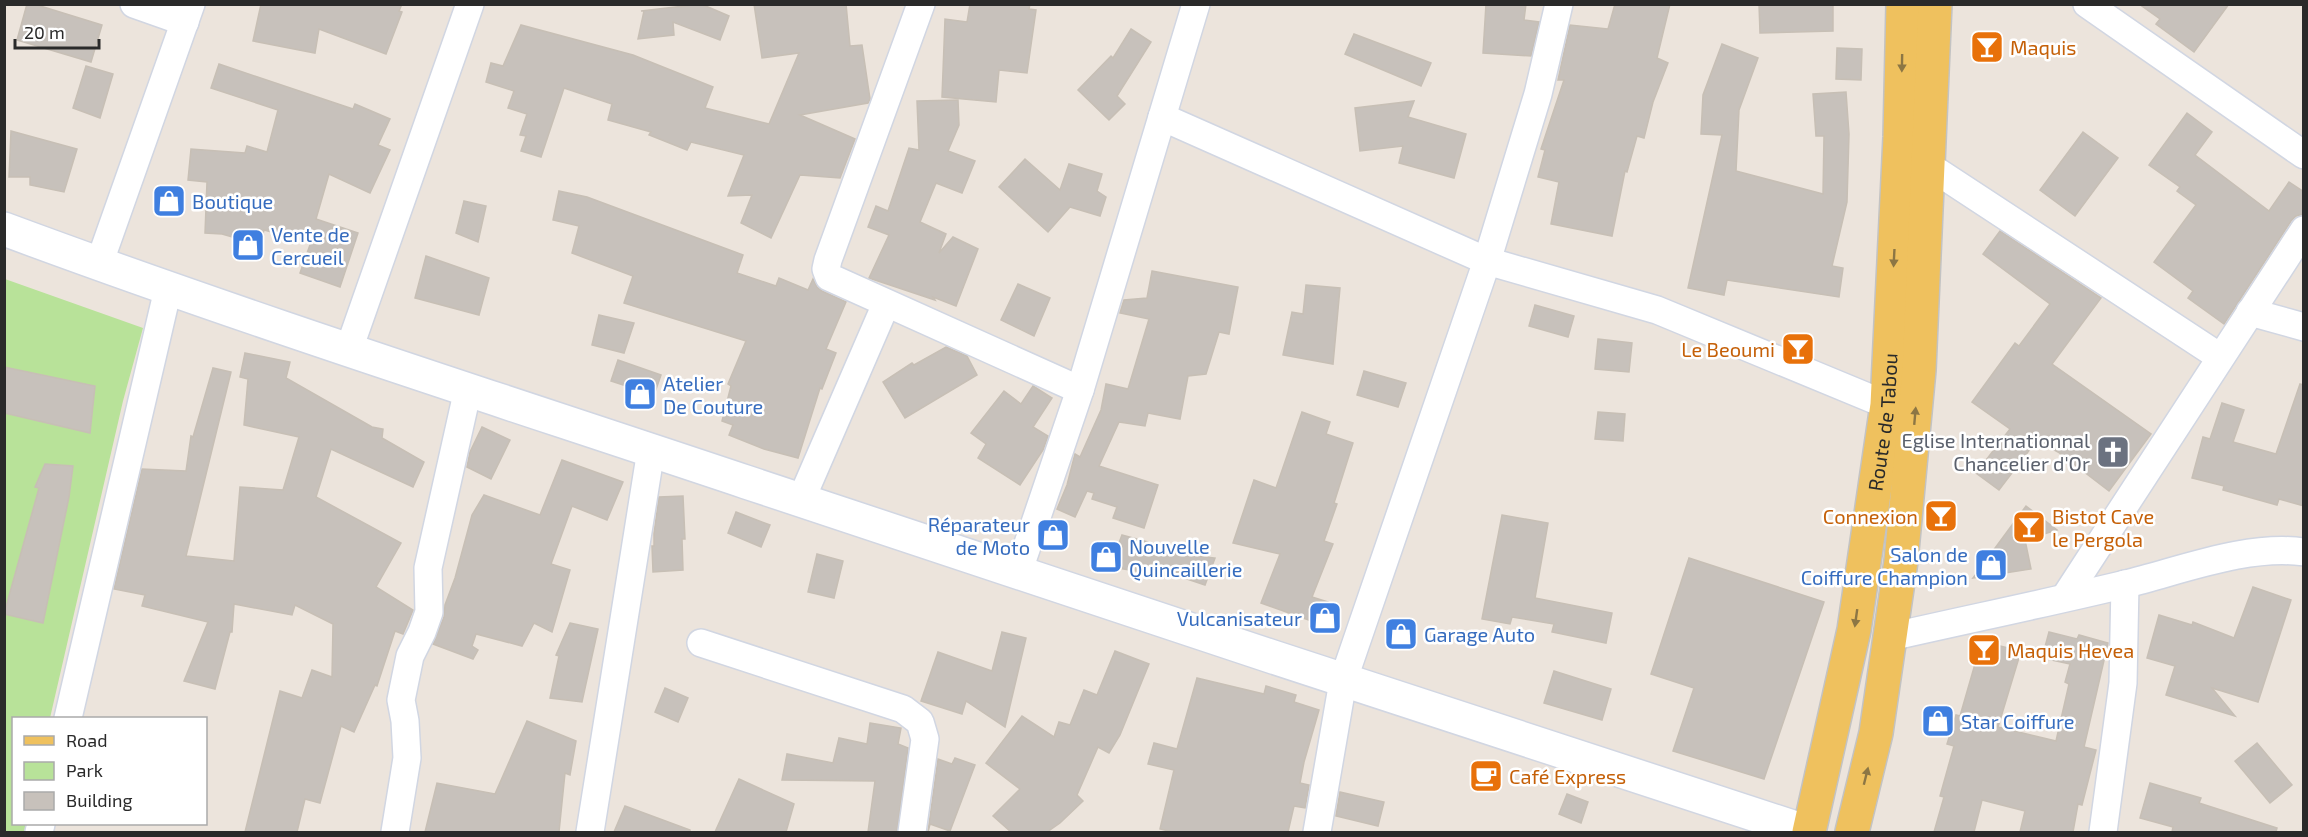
<svg xmlns="http://www.w3.org/2000/svg" width="2308" height="837" font-family="'Exo 2',sans-serif">
<style>
.green{fill:#b8e299}
.building{fill:#c7c1bb;stroke:#c7bfb5;stroke-width:1.5}
.lines{fill:none;stroke-linecap:round;stroke-linejoin:round}
.minor-casing{stroke:#d1d6e2;stroke-width:30}
.tertiary-casing{stroke:#d1d6e2;stroke-width:36}
.primary-casing{stroke:#c3c3c3;stroke-width:36}
.minor{stroke:#fff;stroke-width:27}
.tertiary{stroke:#fff;stroke-width:33}
.primary{stroke:#efc15e;stroke-width:33}
.oneway{fill:#8c7644}
.labels{text-anchor:middle;dominant-baseline:central;stroke-width:5;stroke-linejoin:round;paint-order:stroke}
.food-label{font-size:20px;fill:#c56008;stroke:#fff;text-anchor:start}
.shop-label{font-size:20px;fill:#366cbe;stroke:#fff;text-anchor:start}
.street-label{font-size:20px;fill:#2a2a2a;stroke:#fff}
.worship-label{font-size:20px;fill:#5b616d;stroke:#fff;text-anchor:end}
</style>
<rect width="100%" height="100%" fill="#ece4dc"/>
<polygon class="green" points="5,279 143,328 123,401 50,718 14,718 14,824 26,824 24,832 5,832"/>
<g class="building">
<polygon points="27,4 34,4 102,25 91,62 17,40"/>
<polygon points="261,4 402,4 399,11 402,12 386,54 319,29 315,53 253,41"/>
<polygon points="701,4 729,16 720,40 673,22 674,35 638,39 644,11 641,11"/>
<polygon points="754,4 846,4 850,46 862,45 870,99 868,103 800,115 855,139 840,178 800,175 771,238 741,223 752,195 728,196 744,155 691,142 687,150 649,135 651,132 608,120 612,104 564,88 541,157 521,151 526,136 520,135 527,114 508,108 514,91 486,82 491,63 503,66 521,25 633,55 713,87 705,108 769,124 799,53 762,58"/>
<polygon points="970,4 1030,4 1029,9 1036,10 1027,73 999,70 996,102 942,97 945,19 967,22"/>
<polygon points="1486,4 1526,4 1524,20 1539,22 1531,56 1483,53"/>
<polygon points="1615,4 1670,4 1657,58 1668,63 1653,102 1644,138 1637,136 1627,172 1625,171 1612,236 1551,224 1559,182 1538,177 1545,150 1541,149 1564,80 1558,80 1570,25 1608,29"/>
<polygon points="1759,4 1833,4 1833,31 1760,33"/>
<polygon points="2139,4 2229,4 2194,52 2156,24 2160,19"/>
<polygon points="1131,29 1151,42 1117,96 1125,104 1109,120 1078,90 1111,56 1113,58"/>
<polygon points="1354,34 1431,63 1421,86 1345,54"/>
<polygon points="1722,44 1758,58 1739,110 1736,171 1823,194 1824,136 1816,136 1813,94 1846,92 1849,134 1847,202 1832,266 1843,268 1839,297 1727,280 1724,295 1688,288 1722,135 1701,134 1703,95"/>
<polygon points="1837,48 1862,49 1861,80 1836,79"/>
<polygon points="219,64 353,109 355,104 390,119 378,145 390,150 370,193 329,174 316,219 358,233 340,287 300,273 311,242 264,230 260,245 222,234 205,233 207,182 188,180 191,149 245,153 247,146 267,152 278,110 211,88"/>
<polygon points="86,66 113,74 100,118 73,108"/>
<polygon points="958,100 959,125 948,151 975,161 962,193 936,183 920,222 946,234 939,253 953,237 978,249 956,306 933,297 935,300 869,278 889,235 868,227 876,206 888,211 909,148 919,150 917,101"/>
<polygon points="1414,101 1408,117 1466,134 1454,178 1399,163 1403,146 1360,151 1355,108"/>
<polygon points="2187,113 2212,132 2195,155 2269,211 2289,182 2304,192 2304,214 2296,216 2291,221 2224,324 2188,298 2193,291 2154,262 2196,205 2177,191 2180,187 2149,165"/>
<polygon points="11,131 77,149 64,192 30,185 30,177 9,177"/>
<polygon points="2083,132 2118,158 2075,216 2040,190"/>
<polygon points="1025,159 1060,190 1069,164 1102,174 1097,191 1106,197 1100,216 1070,207 1048,232 999,187"/>
<polygon points="559,191 587,197 743,255 737,273 776,286 779,278 808,290 813,279 817,287 822,291 846,302 826,349 836,353 822,389 820,388 798,458 764,449 729,435 733,425 722,421 731,386 728,384 746,341 624,303 633,276 572,253 579,226 553,220"/>
<polygon points="464,201 486,206 478,242 456,233"/>
<polygon points="2000,231 2101,298 2052,364 2151,434 2109,491 2058,452 2037,440 1999,490 1976,473 2010,429 1972,402 2015,343 2019,346 2050,304 1983,254"/>
<polygon points="426,256 489,278 479,315 415,298"/>
<polygon points="1152,271 1238,287 1229,334 1219,332 1206,374 1188,376 1180,419 1148,413 1145,426 1119,422 1099,466 1158,485 1144,528 1113,518 1117,507 1092,499 1094,493 1087,491 1075,517 1057,509 1067,485 1075,454 1080,457 1101,410 1106,384 1128,389 1149,319 1120,313 1124,300 1147,298"/>
<polygon points="1018,284 1050,298 1034,336 1001,320"/>
<polygon points="1306,285 1340,288 1333,364 1283,355 1292,312 1303,314"/>
<polygon points="1535,305 1574,316 1568,337 1529,326"/>
<polygon points="599,315 634,323 624,353 592,345"/>
<polygon points="1598,339 1632,343 1629,372 1595,369"/>
<polygon points="946,347 967,356 977,375 905,418 883,382 912,363 914,365"/>
<polygon points="245,353 290,362 286,378 372,427 383,429 382,438 424,462 413,487 331,449 316,497 401,543 376,587 413,610 403,634 395,631 377,686 375,685 354,732 341,726 320,803 305,799 297,832 245,832 280,691 302,698 312,670 332,677 333,624 295,605 292,615 234,604 232,632 230,632 215,689 184,681 208,622 142,606 145,595 114,589 142,469 186,471 191,436 193,437 213,368 231,372 186,556 234,561 240,487 283,490 299,437 244,425 248,379 240,377"/>
<polygon points="618,360 661,375 654,395 611,381"/>
<polygon points="4,367 95,386 90,433 4,413"/>
<polygon points="1364,371 1406,383 1398,407 1357,395"/>
<polygon points="2300,384 2304,385 2304,506 2279,499 2277,505 2223,490 2224,486 2192,478 2203,437 2210,439 2222,403 2244,410 2233,442 2276,454"/>
<polygon points="1033,386 1052,398 1033,427 1048,436 1043,450 1020,485 978,458 986,444 971,433 1004,391 1021,404"/>
<polygon points="1302,412 1330,422 1326,434 1353,443 1334,503 1337,504 1324,541 1333,544 1312,597 1328,602 1320,624 1261,603 1280,554 1233,543 1254,480 1276,488"/>
<polygon points="1598,412 1625,414 1623,441 1595,439"/>
<polygon points="482,427 510,440 491,479 467,467 470,452"/>
<polygon points="562,460 623,482 607,520 572,506 551,564 570,570 552,632 534,623 522,646 476,634 472,646 478,650 473,659 433,644 444,617 445,605 455,578 472,515 484,495 540,515"/>
<polygon points="45,464 73,466 69,497 43,623 4,614 39,488 35,487"/>
<polygon points="683,496 685,539 682,539 683,570 653,572 652,546 654,546 654,534 659,497"/>
<polygon points="2026,506 2057,530 2025,540 2031,569 1973,578"/>
<polygon points="736,512 770,525 761,547 728,533"/>
<polygon points="1502,515 1548,523 1535,598 1612,613 1606,643 1552,632 1554,624 1512,617 1510,624 1482,619"/>
<polygon points="1122,535 1148,542 1146,549 1215,558 1205,585 1187,579 1110,567"/>
<polygon points="817,554 843,561 834,598 808,592"/>
<polygon points="1689,558 1824,602 1764,779 1673,751 1694,688 1651,674"/>
<polygon points="2253,587 2291,600 2258,702 2212,688 2235,716 2166,695 2175,666 2147,658 2159,615 2192,625 2193,622 2234,638"/>
<polygon points="570,623 598,629 582,702 550,698 559,656 556,655"/>
<polygon points="1002,632 1026,638 1005,727 966,701 962,714 921,701 938,652 992,671"/>
<polygon points="2049,632 2077,639 2079,635 2108,643 2084,747 2096,750 2082,805 2078,804 2073,832 2020,832 2025,811 1982,800 1974,832 1934,832 1944,797 1940,796 1954,746 1947,744 1956,715 1960,716 1975,664 1973,664 1979,641 2021,651 1998,727 2056,741 2069,684 2065,682 2070,664 2042,658"/>
<polygon points="1115,651 1149,664 1120,735 1109,753 1098,747 1077,795 1083,801 1060,823 1047,832 1011,832 993,816 1020,789 986,763 1022,716 1054,737 1059,722 1070,725 1084,690 1097,695"/>
<polygon points="1554,671 1611,689 1602,720 1544,703"/>
<polygon points="1197,678 1264,694 1266,686 1296,695 1294,702 1319,710 1304,762 1300,783 1309,785 1305,808 1294,806 1288,832 1173,832 1160,829 1174,770 1148,764 1154,743 1177,749"/>
<polygon points="665,688 688,698 678,722 655,712"/>
<polygon points="527,721 576,741 570,775 565,773 559,832 425,832 437,783 495,794"/>
<polygon points="870,723 901,728 898,744 908,748 897,832 868,832 875,781 782,780 787,754 833,763 839,738 867,744"/>
<polygon points="2257,743 2292,785 2270,803 2235,761"/>
<polygon points="955,758 975,765 950,831 930,824 928,832 938,759 952,764"/>
<polygon points="739,779 794,804 786,832 715,832"/>
<polygon points="2150,783 2201,798 2199,803 2277,828 2276,832 2172,832 2173,827 2140,818"/>
<polygon points="1340,792 1384,802 1378,826 1336,816"/>
<polygon points="1567,794 1588,802 1581,823 1559,814"/>
<polygon points="625,806 690,830 690,832 614,832"/>
</g>
<g class="lines">
<defs>
<g id="minor">
<polyline points="134,4 185,22"/>
<polyline points="921,4 828,260 826,269 829,277 1080,390"/>
<polyline points="2087,4 2304,155"/>
<polyline points="1162,117 1487,261 1657,310 1887,405"/>
<polyline points="1929,166 2220,357"/>
<polyline points="99,264 191,4"/>
<polyline points="2250,312 2304,327"/>
<polyline points="349,349 470,4"/>
<polyline points="801,500 886,304"/>
<polyline points="1018,573 1080,390 1196,4"/>
<polyline points="2065,597 2304,230"/>
<path d="M1890 637C1969 619 2047 603 2126 584 2180 571 2247 544 2304 552"/>
<polyline points="701,643 903,709 920,722 925,739 912,832"/>
<polyline points="68,718 168,289"/>
<polyline points="39,832 41,824"/>
<polyline points="395,832 407,758 405,721 401,700 410,656 422,632 429,612 428,568 468,389"/>
<polyline points="590,832 651,450"/>
<polyline points="1317,832 1343,681 1487,261 1538,94 1559,4"/>
<polyline points="2103,832 2123,683 2125,584"/>
</g>
<path id="tertiary" d="M4 229C249 320 498 399 746 482 1100 600 1453 717 1808 832"/>
<g id="primary">
<path id="s1" d="M1809 832 1854 630 1887 405 1900 137 1903 4"/>
<polyline points="1852,832 1876,733 1901,561 1919,370 1935,4"/>
</g>
</defs>
<use href="#minor" class="minor-casing"/>
<use href="#tertiary" class="tertiary-casing"/>
<use href="#primary" class="primary-casing"/>
<use href="#minor" class="minor"/>
<use href="#tertiary" class="tertiary"/>
<use href="#primary" class="primary"/>
</g>
<defs><path id="oneway-solid" d="M-6-.8H1V-3.2L6.5 0L1 3.2V.8H-6Z" transform="scale(1.5)"/></defs>
<g class="oneway">
<use href="#oneway-solid" transform="translate(1902 63) rotate(91)"/>
<use href="#oneway-solid" transform="translate(1894 258) rotate(93)"/>
<use href="#oneway-solid" transform="translate(1915 416) rotate(-85)"/>
<use href="#oneway-solid" transform="translate(1856 618) rotate(98)"/>
<use href="#oneway-solid" transform="translate(1866 776) rotate(-76)"/>
</g>
<defs>
<symbol id="bar-square" viewBox="-11 -11 22 22"><rect x="-9" y="-9" width="18" height="18" rx="4" fill="#e8710a" stroke="#fff"/><path d="M-6-5H6L.8 .8V4.5H3.5V6h-7V4.5H-.8V.8Z" fill="#fff"/></symbol>
<symbol id="shop-square" viewBox="-11 -11 22 22"><rect x="-9" y="-9" width="18" height="18" rx="4" fill="#3f7fe0" stroke="#fff"/><path d="M-5-2.5h2.3a2.7 3.5 0 0 1 5.4 0H5L5.5 6h-11ZM-1.5-2.5h3a1.5 2.3 0 0 0-3 0Z" fill="#fff"/></symbol>
<symbol id="church-square" viewBox="-11 -11 22 22"><rect x="-9" y="-9" width="18" height="18" rx="4" fill="#6b7280" stroke="#fff"/><path d="M-1.2-6h2.4v3.5h3.3v2.4h-3.3V6h-2.4V-.1h-3.3v-2.4h3.3Z" fill="#fff"/></symbol>
<symbol id="cafe-square" viewBox="-11 -11 22 22"><rect x="-9" y="-9" width="18" height="18" rx="4" fill="#e8710a" stroke="#fff"/><path d="M-5.5-4.5H6V0H3Q3 3.5 0 3.5H-2.5Q-5.5 3.5-5.5 0ZM3-3.2v2h1.7v-2ZM-6 4.5H4V6H-6Z" fill="#fff"/></symbol>
</defs>
<g fill-rule="evenodd">
<use href="#bar-square" x="1968" y="28" width="38" height="38"/>
<use href="#shop-square" x="150" y="182" width="38" height="38"/>
<use href="#shop-square" x="229" y="226" width="38" height="38"/>
<use href="#bar-square" x="1779" y="330" width="38" height="38"/>
<use href="#shop-square" x="621" y="375" width="38" height="38"/>
<use href="#church-square" x="2094" y="433" width="38" height="38"/>
<use href="#bar-square" x="1922" y="497" width="38" height="38"/>
<use href="#bar-square" x="2010" y="508" width="38" height="38"/>
<use href="#shop-square" x="1034" y="516" width="38" height="38"/>
<use href="#shop-square" x="1087" y="538" width="38" height="38"/>
<use href="#shop-square" x="1972" y="546" width="38" height="38"/>
<use href="#shop-square" x="1306" y="599" width="38" height="38"/>
<use href="#shop-square" x="1382" y="615" width="38" height="38"/>
<use href="#bar-square" x="1965" y="631" width="38" height="38"/>
<use href="#shop-square" x="1919" y="702" width="38" height="38"/>
<use href="#cafe-square" x="1467" y="757" width="38" height="38"/>
</g>
<g class="labels">
<g class="food-label">
<text x="2010" y="47">Maquis</text>
<text x="1775" y="349" text-anchor="end">Le Beoumi</text>
<text x="1918" y="516" text-anchor="end">Connexion</text>
<text x="2052" y="516">Bistot Cave<tspan x="2052" dy="23">le Pergola</tspan></text>
<text x="2007" y="650">Maquis Hevea</text>
<text x="1509" y="776">Café Express</text>
</g>
<g class="shop-label">
<text x="192" y="201">Boutique</text>
<text x="271" y="234">Vente de<tspan x="271" dy="23">Cercueil</tspan></text>
<text x="663" y="383">Atelier<tspan x="663" dy="23">De Couture</tspan></text>
<text x="1030" y="524" text-anchor="end">Réparateur<tspan x="1030" dy="23">de Moto</tspan></text>
<text x="1129" y="546">Nouvelle<tspan x="1129" dy="23">Quincaillerie</tspan></text>
<text x="1968" y="554" text-anchor="end">Salon de<tspan x="1968" dy="23">Coiffure Champion</tspan></text>
<text x="1302" y="618" text-anchor="end">Vulcanisateur</text>
<text x="1424" y="634">Garage Auto</text>
<text x="1961" y="721">Star Coiffure</text>
</g>
<g class="street-label">
<text stroke="none"><textPath href="#s1" startOffset="417">Route de Tabou</textPath></text>
</g>
<g class="worship-label">
<text x="2090" y="440">Eglise Internationnal<tspan x="2090" dy="23">Chancelier d'Or</tspan></text>
</g>
</g>
<rect width="2308" height="837" fill="none" stroke="#2a2a2a" stroke-width="12"/>
<rect x="12" y="717" width="195" height="108" fill="#ffffff" stroke="#aaaaaa" stroke-width="1.5"/>
<rect x="24" y="736" width="30" height="9" fill="#efc15e" stroke="#aaaaaa" stroke-width="1.5"/>
<text x="66" y="747" font-size="18" fill="#2a2a2a">Road</text>
<rect x="24" y="762" width="30" height="18" fill="#b8e299" stroke="#aaaaaa" stroke-width="1.5"/>
<text x="66" y="777" font-size="18" fill="#2a2a2a">Park</text>
<rect x="24" y="792" width="30" height="18" fill="#c7c1bb" stroke="#aaaaaa" stroke-width="1.5"/>
<text x="66" y="807" font-size="18" fill="#2a2a2a">Building</text>
<path d="M15 39v9h84v-9" fill="none" stroke="#2a2a2a" stroke-width="3"/>
<text x="24" y="39" font-size="18" fill="#2a2a2a" stroke="#ffffff" stroke-width="4.5" paint-order="stroke">20 m</text>
</svg>
